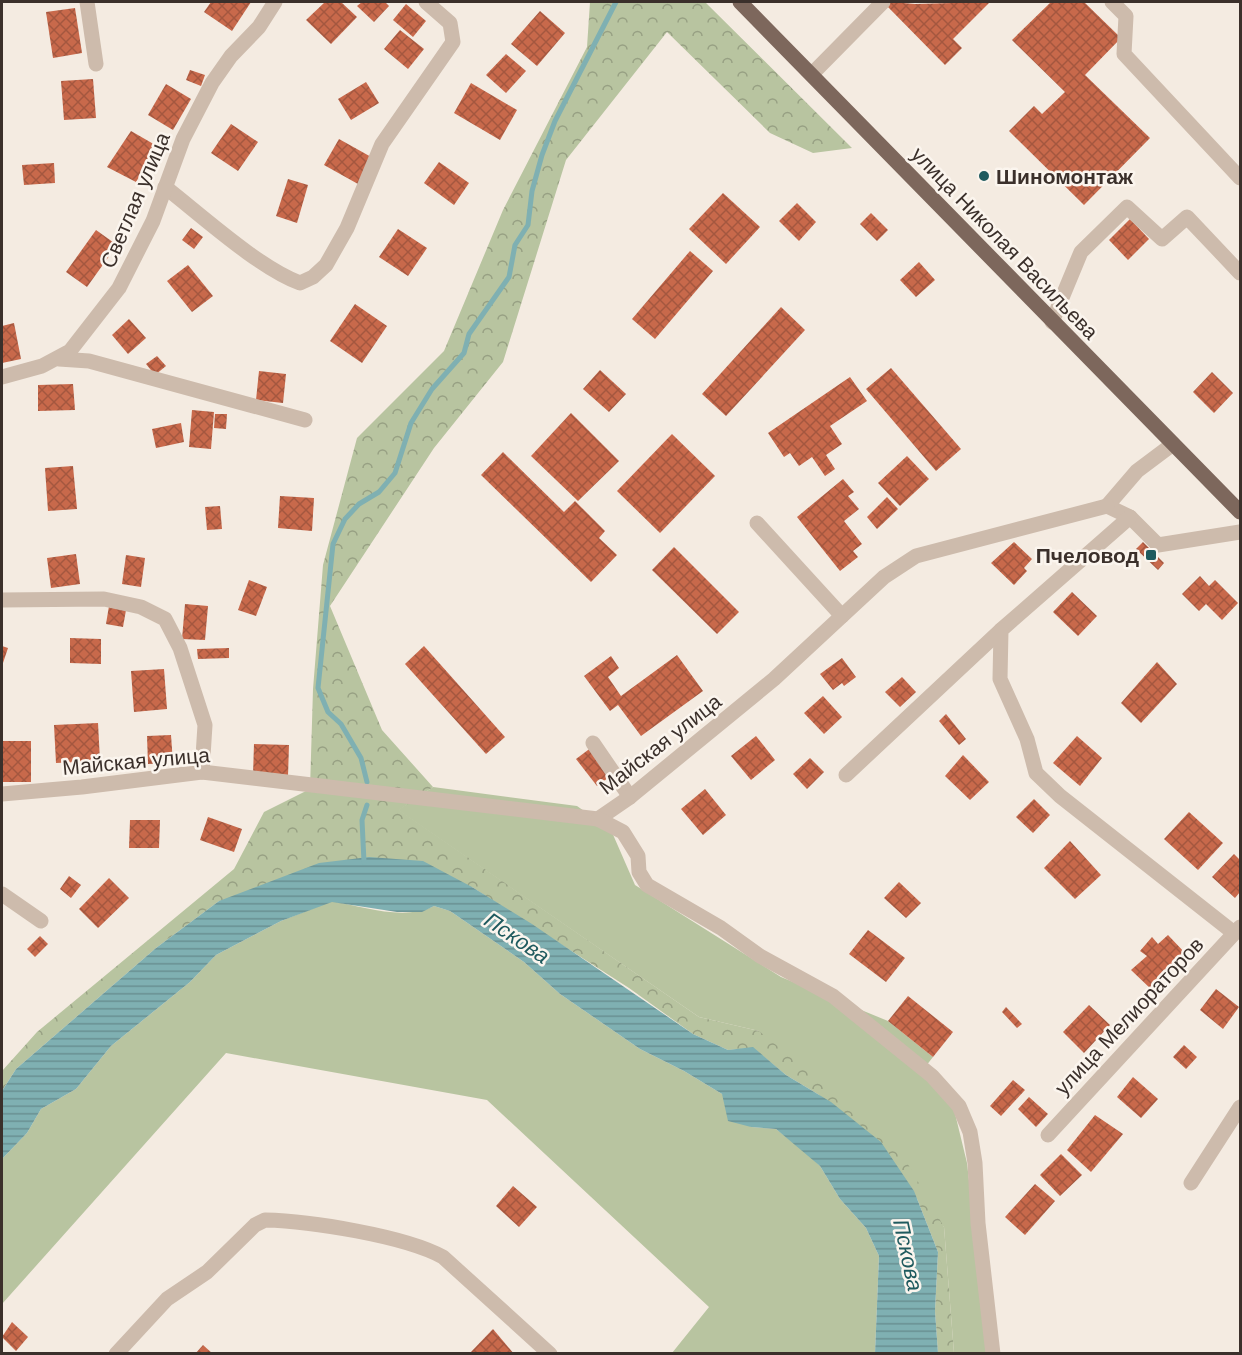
<svg xmlns="http://www.w3.org/2000/svg" width="1242" height="1355" font-family="Helvetica,sans-serif">
<style>
.green{fill:#b8c4a0}
.forest{fill:url(#forest-crowns)}
.water{fill:url(#water-rules)}
.lines{fill:none;stroke-linecap:round;stroke-linejoin:round}
.stream{stroke:#7fb0b2;stroke-width:5}
.building{fill:url(#building-cross-hatch)}
.minor{stroke:#cdbbac;stroke-width:15}
.major{stroke:#7d675c;stroke-width:15}
.poi-dot{fill:#1f5a5e;stroke:#fbf5ee;stroke-width:2}
.labels{text-anchor:middle;dominant-baseline:central;stroke-width:5;stroke-linejoin:round;paint-order:stroke}
.poi-label{font-size:21px;font-weight:bold;fill:#3b302b;stroke:#fbf5ee;text-anchor:start}
.street-label{font-size:21px;fill:#3b302b;stroke:#fbf5ee}
.water-label{font-size:22px;font-style:italic;fill:#1f5a5e;stroke:#fbf5ee}
</style>
<defs>
<pattern id="forest-crowns" width="20" height="18" patternUnits="userSpaceOnUse" patternTransform="scale(1.5)"><rect width="20" height="18" fill="#b8c4a0"/><path d="M2 6a3 3 0 1 1 6 0M12 15a3 3 0 1 1 6 0" fill="none" stroke="#97a083"/></pattern>
<pattern id="water-rules" width="6" height="5" patternUnits="userSpaceOnUse" patternTransform="scale(1.5)"><rect width="6" height="5" fill="#7fb0b2"/><path d="M0 2.5h6" fill="none" stroke="#699091"/></pattern>
<pattern id="building-cross-hatch" width="8" height="8" patternUnits="userSpaceOnUse" patternTransform="scale(1.5)"><rect width="8" height="8" fill="#c8694b"/><path d="M0 0l8 8M0 8l8-8" fill="none" stroke="#a4573f"/></pattern>
</defs>
<rect width="100%" height="100%" fill="#f4ebe1"/>
<g class="green">
<polygon points="433,787 577,806 611,830 635,885 781,977 888,1021 933,1057 922,1071 951,1097 967,1163 989,1353 954,1353 944,1227 759,1031 699,1017 398,810"/>
<path d="M332 901C364 907 404 921 434 906L450 911 524 962 560 994 640 1049 684 1071 722 1094 751 1127 776 1129 809 1155 820 1166 840 1199 866 1228 879 1256 875 1353H672L709 1307 487 1100 226 1053 2 1304V1159L27 1133 41 1109 76 1089 111 1046 190 982 216 955 281 921Z"/>
</g>
<polygon class="forest" points="590,2 705,2 852,148 813,153 770,133 667,32 566,160 503,362 434,448 330,606 382,730 433,787 399,810 699,1017 759,1031 894,1140 944,1227 954,1353 938,1353 935,1311 938,1252 914,1191 881,1142 831,1102 786,1075 753,1048 728,1050 693,1034 629,988 472,887 219,901 156,948 16,1069 2,1091 2,1071 37,1032 234,869 264,812 310,789 313,689 323,565 357,438 444,351 503,210 587,47"/>
<polygon class="water" points="369,857 423,861 472,887 532,924 693,1034 728,1050 753,1047 786,1075 831,1102 881,1142 914,1191 938,1252 935,1311 938,1353 875,1353 879,1256 866,1228 840,1199 820,1166 776,1129 751,1127 728,1121 722,1094 684,1071 640,1049 560,994 524,962 450,911 434,906 422,912 397,912 332,902 281,921 216,955 190,982 111,1046 76,1089 41,1109 27,1133 2,1159 2,1091 16,1069 156,948 219,901 319,863"/>
<g class="lines">
<g class="stream">
<polyline points="367,782 361,758 341,724 328,712 318,688 333,544 345,519 359,504 379,492 395,473 411,423 432,389 464,353 469,334 509,277 515,245 528,225 532,191 542,155 555,121 616,2"/>
<polyline points="364,862 362,820 367,805"/>
</g>
</g>
<g class="building">
<polygon points="211,2 251,2 232,31 204,12"/>
<polygon points="325,2 341,2 357,17 331,44 306,20"/>
<polygon points="362,2 385,2 389,6 374,22 357,6"/>
<polygon points="891,2 915,4 990,2 953,39 962,48 945,65 887,6"/>
<polygon points="1051,2 1084,2 1121,38 1085,75 1150,138 1084,205 1009,131 1034,106 1042,114 1065,92 1012,40"/>
<polygon points="406,4 426,21 413,37 393,20"/>
<polygon points="75,8 82,53 53,58 46,12"/>
<polygon points="540,11 565,33 537,66 511,44"/>
<polygon points="400,30 424,49 408,69 384,49"/>
<polygon points="506,54 526,71 506,93 486,75"/>
<polygon points="190,70 205,75 201,86 186,80"/>
<polygon points="93,79 96,118 64,120 61,81"/>
<polygon points="366,82 379,103 351,120 338,99"/>
<polygon points="471,83 517,110 500,140 454,113"/>
<polygon points="166,84 191,99 173,130 148,115"/>
<polygon points="231,124 258,142 238,171 211,153"/>
<polygon points="131,131 157,146 136,182 107,167"/>
<polygon points="339,139 373,158 358,184 324,165"/>
<polygon points="439,162 469,183 454,205 424,183"/>
<polygon points="54,163 55,183 24,185 22,165"/>
<polygon points="288,179 308,185 297,223 276,216"/>
<polygon points="723,193 760,227 726,264 689,229"/>
<polygon points="797,203 816,222 799,241 779,221"/>
<polygon points="871,213 888,230 877,241 860,224"/>
<polygon points="1130,219 1149,239 1128,260 1109,240"/>
<polygon points="191,228 203,237 194,249 182,240"/>
<polygon points="398,229 427,248 408,276 379,257"/>
<polygon points="96,230 117,245 87,287 66,272"/>
<polygon points="690,251 713,271 655,339 632,319"/>
<polygon points="919,262 935,280 916,297 900,280"/>
<polygon points="188,265 213,296 192,312 167,281"/>
<polygon points="355,304 387,326 362,363 330,341"/>
<polygon points="781,307 805,330 726,416 702,394"/>
<polygon points="129,319 146,338 128,354 112,335"/>
<polygon points="14,323 21,359 2,363 2,326"/>
<polygon points="157,356 166,366 155,375 146,364"/>
<polygon points="891,368 961,449 936,471 866,389"/>
<polygon points="600,370 626,394 609,412 583,389"/>
<polygon points="259,371 286,374 283,403 256,400"/>
<polygon points="1212,372 1233,393 1214,413 1193,392"/>
<polygon points="850,377 867,401 830,426 842,444 826,455 835,469 825,476 812,457 799,466 790,453 784,457 768,433"/>
<polygon points="73,384 75,410 38,411 38,385"/>
<polygon points="192,410 214,412 211,449 189,447"/>
<polygon points="571,413 619,461 578,501 531,456"/>
<polygon points="215,414 227,414 226,429 214,428"/>
<polygon points="181,423 184,442 156,448 152,429"/>
<polygon points="672,434 715,476 660,533 617,491"/>
<polygon points="503,452 564,512 575,501 605,531 599,538 617,555 591,582 481,475"/>
<polygon points="907,456 929,479 900,506 878,483"/>
<polygon points="73,466 77,509 48,511 45,468"/>
<polygon points="843,479 854,492 848,496 859,509 844,521 862,544 853,551 858,557 840,571 797,517"/>
<polygon points="280,496 314,498 312,531 278,528"/>
<polygon points="887,497 898,509 877,529 867,517"/>
<polygon points="220,506 222,529 207,530 205,507"/>
<polygon points="1014,542 1032,559 1024,568 1027,571 1014,585 991,563"/>
<polygon points="1143,542 1164,563 1158,570 1136,549"/>
<polygon points="674,547 739,612 717,634 652,570"/>
<polygon points="76,554 80,584 51,588 47,558"/>
<polygon points="126,555 145,558 141,587 122,584"/>
<polygon points="1200,576 1209,586 1215,580 1238,603 1222,620 1206,604 1199,611 1182,594"/>
<polygon points="249,580 267,587 256,616 238,610"/>
<polygon points="1072,592 1097,616 1078,636 1053,612"/>
<polygon points="185,604 208,606 205,640 182,639"/>
<polygon points="109,606 126,610 123,627 106,624"/>
<polygon points="70,638 101,639 101,664 70,663"/>
<polygon points="2,646 8,648 2,666"/>
<polygon points="424,646 505,737 486,754 405,664"/>
<polygon points="229,648 229,658 198,659 197,649"/>
<polygon points="677,655 703,691 641,736 618,705 610,711 584,676 611,656 619,668 608,677 621,696"/>
<polygon points="842,658 856,677 844,686 842,683 833,690 820,674"/>
<polygon points="1157,662 1177,684 1141,723 1121,703"/>
<polygon points="164,669 167,709 134,712 131,671"/>
<polygon points="902,677 916,692 900,707 885,692"/>
<polygon points="823,696 842,717 824,734 804,713"/>
<polygon points="946,714 966,739 959,745 939,721"/>
<polygon points="98,723 100,761 56,763 54,725"/>
<polygon points="171,735 173,763 148,764 147,736"/>
<polygon points="756,736 775,760 751,780 731,756"/>
<polygon points="1077,736 1102,758 1080,786 1053,763"/>
<rect x="2" y="741" width="29" height="41"/>
<polygon points="254,744 289,745 288,776 253,775"/>
<polygon points="592,747 612,775 597,786 576,759"/>
<polygon points="963,755 989,782 970,800 945,776"/>
<polygon points="810,758 824,772 807,789 793,774"/>
<polygon points="705,789 726,815 703,835 681,809"/>
<polygon points="1034,799 1050,815 1033,833 1016,817"/>
<polygon points="1189,812 1223,843 1198,870 1164,839"/>
<polygon points="208,817 242,829 234,852 200,840"/>
<polygon points="130,820 160,820 159,848 129,848"/>
<polygon points="1070,841 1101,875 1075,899 1044,868"/>
<polygon points="1234,854 1240,860 1240,892 1235,898 1212,877"/>
<polygon points="69,876 81,885 71,898 60,889"/>
<polygon points="109,878 129,898 98,928 79,909"/>
<polygon points="899,882 921,903 906,918 884,898"/>
<polygon points="868,930 905,958 886,982 849,954"/>
<polygon points="1168,935 1186,954 1152,990 1131,970 1147,956 1140,951 1152,937 1158,944"/>
<polygon points="40,936 48,944 35,957 27,949"/>
<polygon points="1216,989 1239,1007 1223,1029 1200,1010"/>
<polygon points="908,996 953,1032 933,1057 888,1021"/>
<polygon points="1089,1005 1110,1025 1084,1053 1063,1032"/>
<polygon points="1006,1007 1022,1024 1017,1028 1002,1012"/>
<polygon points="1184,1045 1197,1057 1186,1069 1173,1057"/>
<polygon points="1133,1077 1158,1099 1141,1118 1117,1097"/>
<polygon points="1013,1080 1025,1090 1001,1116 990,1106"/>
<polygon points="1029,1097 1048,1114 1036,1127 1018,1109"/>
<polygon points="1095,1115 1123,1134 1091,1172 1067,1150"/>
<polygon points="1061,1154 1082,1175 1060,1196 1040,1175"/>
<polygon points="1035,1184 1055,1201 1025,1235 1005,1217"/>
<polygon points="513,1186 537,1207 519,1227 496,1206"/>
<polygon points="12,1322 28,1337 16,1351 2,1337"/>
<polygon points="493,1329 514,1354 469,1354"/>
<polygon points="203,1345 213,1354 195,1354"/>
</g>
<g class="lines">
<g class="minor">
<polyline points="87,2 96,64"/>
<polyline points="1112,2 1126,16 1124,54 1240,178"/>
<polyline points="812,74 883,2"/>
<path d="M165 187C201 215 259 268 300 283L313 277 326 265 347 228 382 144 453 42 450 23 426 2"/>
<polyline points="1052,322 1081,252 1127,207 1162,239 1187,217 1240,273"/>
<polyline points="59,359 89,361 305,420"/>
<polyline points="2,377 42,366 70,351 119,288 153,221 183,139 212,83 231,56 259,27 275,2"/>
<polyline points="1173,444 1137,471 1107,506 1130,517 1158,545 1240,532"/>
<polyline points="1130,517 1001,630 1000,679 1027,739 1036,773 1060,796 1234,933"/>
<polyline points="757,523 842,616"/>
<polyline points="2,600 104,599 141,607 165,619 180,648 205,725 202,772"/>
<polyline points="593,743 630,797"/>
<polyline points="846,775 1001,630"/>
<polyline points="2,794 82,787 202,772 598,819 630,797 774,679 884,577 916,556 1107,506"/>
<polyline points="598,819 623,832 638,856 639,872 647,885 721,928 760,956 833,996 932,1076 959,1106 970,1132 975,1163 978,1223 993,1354"/>
<polyline points="2,894 41,921"/>
<polyline points="1048,1135 1240,927"/>
<polyline points="1191,1183 1240,1107"/>
<path d="M116 1354 167 1299 207 1272 255 1225 265 1220C310 1221 405 1236 443 1257L550 1354"/>
</g>
<polyline class="major" points="740,2 1240,512"/>
</g>
<g class="poi-dot">
<circle cx="984" cy="176" r="6"/>
<rect x="1145" y="549" width="12" height="12" rx="3"/>
</g>
<g class="labels">
<g class="poi-label">
<text x="996" y="176">Шиномонтаж</text>
<text x="1139" y="555" text-anchor="end">Пчеловод</text>
</g>
<g class="street-label">
<text transform="translate(135 200) rotate(-67)">Светлая улица</text>
<text transform="translate(1005 243) rotate(46)">улица Николая Васильева</text>
<text transform="translate(660 744) rotate(-38)">Майская улица</text>
<text transform="translate(136 761) rotate(-5)">Майская улица</text>
<text transform="translate(1129 1016) rotate(-47)">улица Мелиораторов</text>
</g>
<g class="water-label">
<text transform="translate(517 938) rotate(34)">Пскова</text>
<text transform="translate(908 1255) rotate(78)">Пскова</text>
</g>
</g>
<rect width="1242" height="1355" fill="none" stroke="#3b302b" stroke-width="6"/>
</svg>
